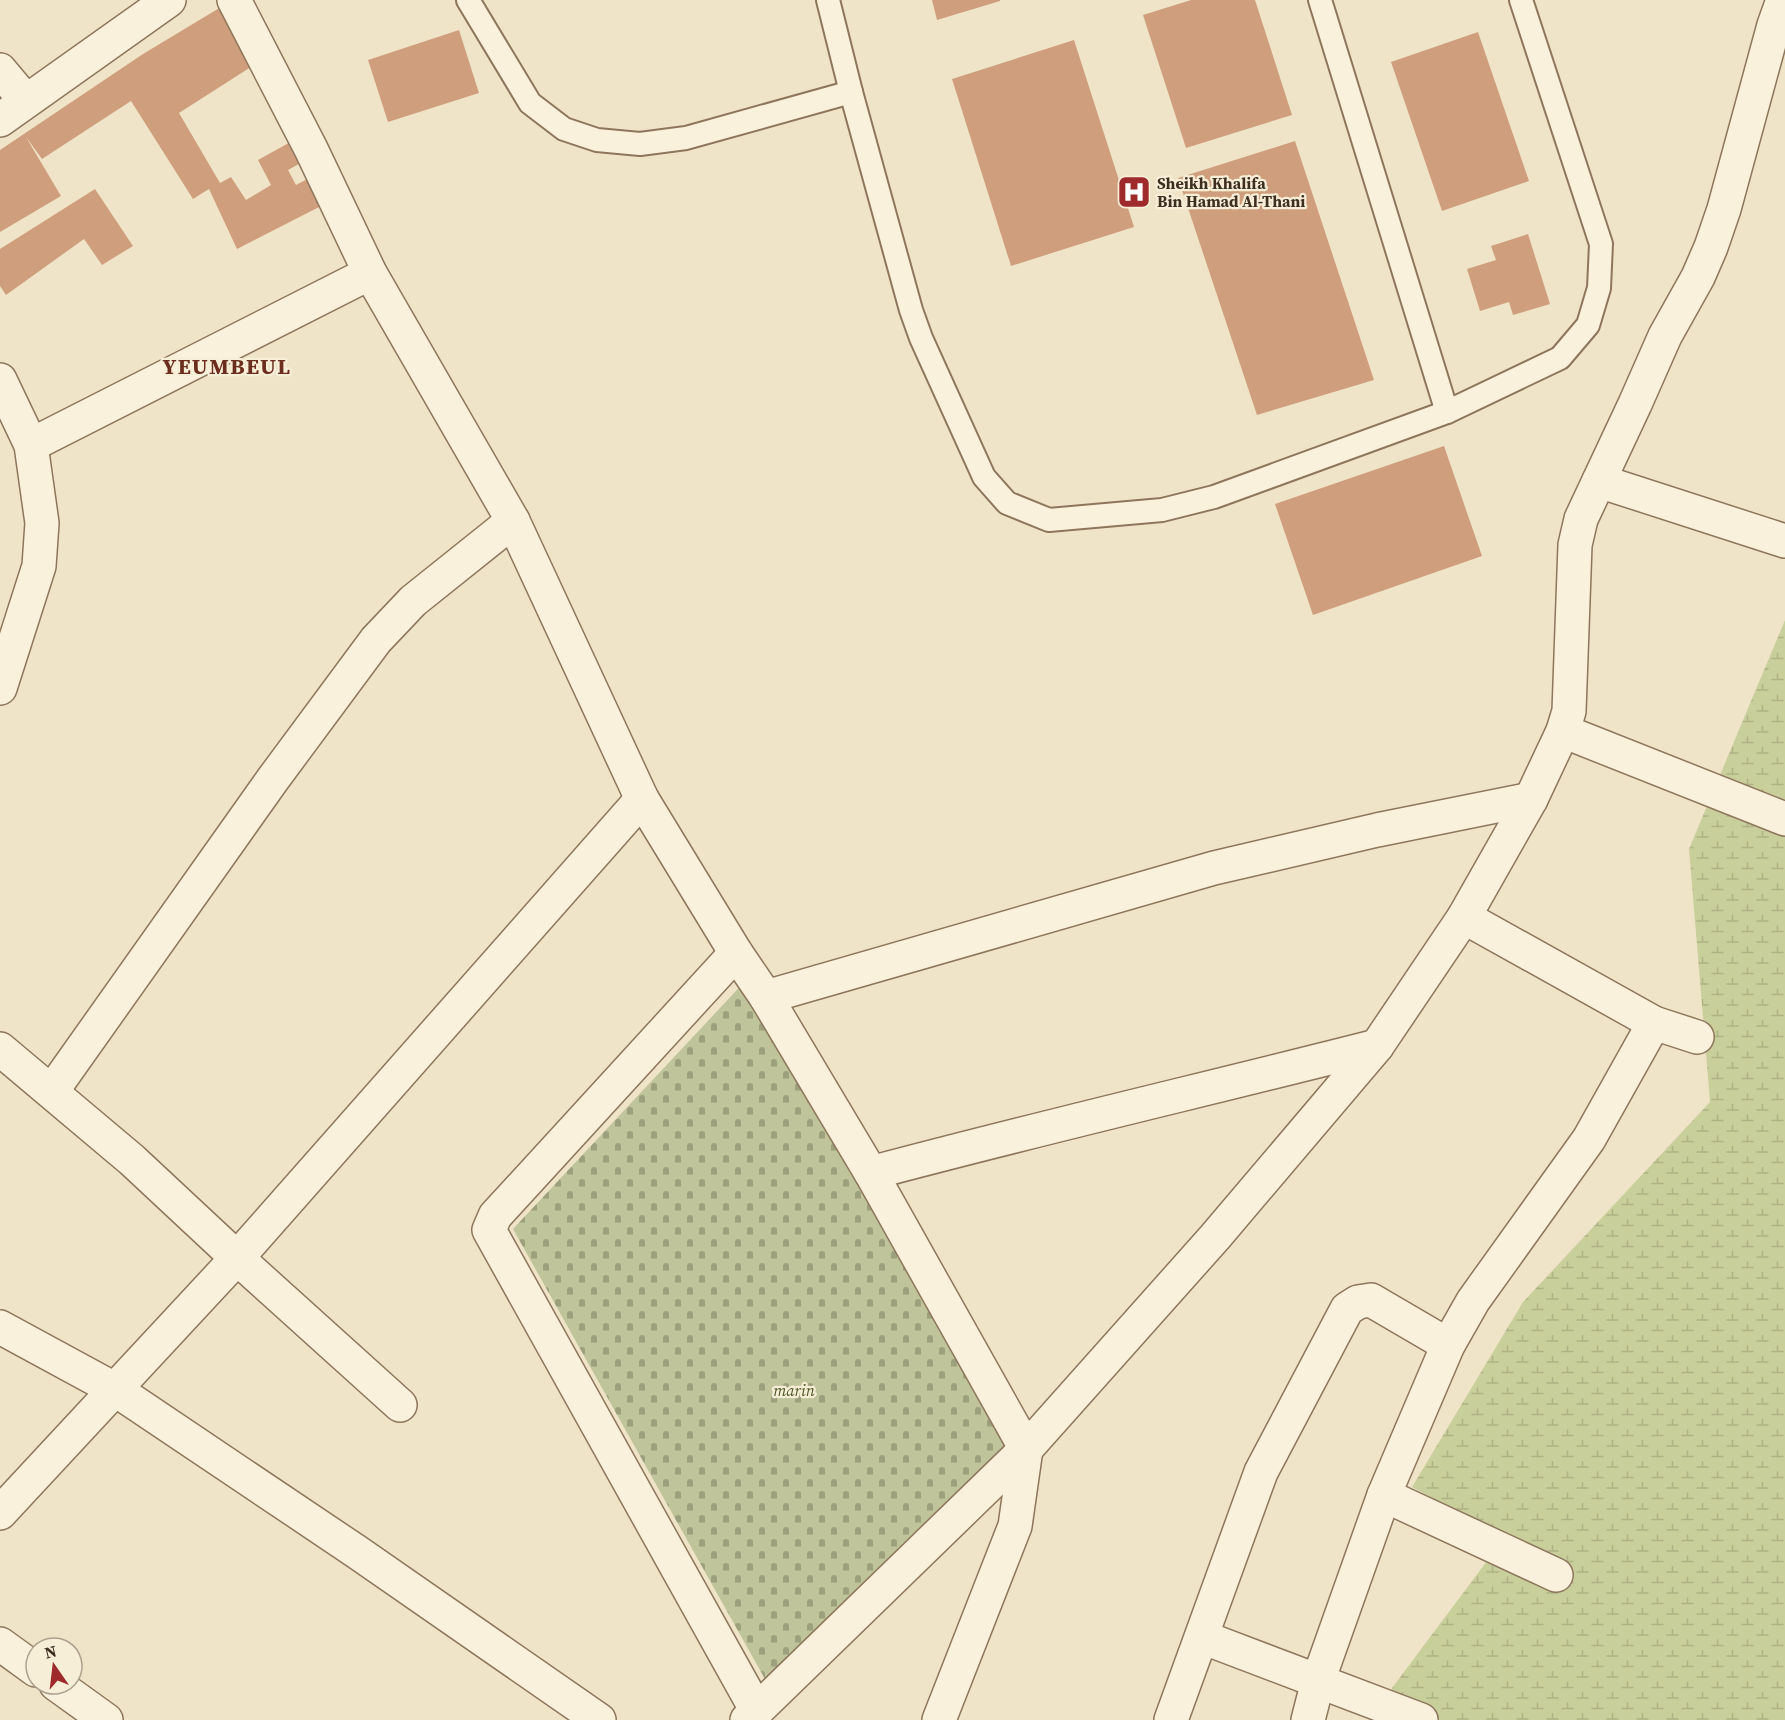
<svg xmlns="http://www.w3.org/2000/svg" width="1785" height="1720" font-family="'Source Serif 4',serif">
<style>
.wetland{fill:url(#wetland-marsh)}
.cemetery{fill:url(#cemetery-stones)}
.building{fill:#cf9f7d}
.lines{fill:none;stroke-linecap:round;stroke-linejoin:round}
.service-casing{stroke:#8d765c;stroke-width:26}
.minor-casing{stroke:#8d765c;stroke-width:36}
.service{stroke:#faf1dc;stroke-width:22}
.minor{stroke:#faf1dc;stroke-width:33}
.labels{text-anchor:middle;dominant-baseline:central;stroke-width:4.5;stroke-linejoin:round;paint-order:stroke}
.poi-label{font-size:16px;font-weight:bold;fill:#3d2e20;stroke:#f7eed8;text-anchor:start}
.park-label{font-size:16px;font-style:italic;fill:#4d5a26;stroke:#f7eed8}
.district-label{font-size:22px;font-weight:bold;letter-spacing:1.5px;fill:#6b2e1e;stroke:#f7eed8}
</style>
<defs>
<pattern id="wetland-marsh" width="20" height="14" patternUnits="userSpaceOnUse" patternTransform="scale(1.5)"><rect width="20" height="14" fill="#c9cf9b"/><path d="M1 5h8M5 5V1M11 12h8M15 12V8" fill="none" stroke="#aeb285"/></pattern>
<pattern id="cemetery-stones" width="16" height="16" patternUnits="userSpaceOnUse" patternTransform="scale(1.5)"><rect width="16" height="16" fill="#bfc49a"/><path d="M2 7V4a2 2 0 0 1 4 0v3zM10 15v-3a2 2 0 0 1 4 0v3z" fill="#9ca07d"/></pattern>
</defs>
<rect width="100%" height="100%" fill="#f0e4c8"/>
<polygon class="wetland" points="1785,620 1785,1720 1392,1720 1392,1688 1505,1537 1412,1487 1523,1302 1710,1102 1689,849"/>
<polygon class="cemetery" points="750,976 1014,1438 775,1697 513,1229"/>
<g class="building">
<polygon points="932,0 1000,0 1000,1 937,20"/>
<polygon points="1191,0 1255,0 1292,115 1186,148 1143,15"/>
<polygon points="221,7 254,65 179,113 220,183 231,177 246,200 271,185 258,160 294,140 306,160 288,170 296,185 313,176 327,203 237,249 209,189 193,199 131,101 42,159 26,137 61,196 0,232 0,150 143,54"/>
<polygon points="459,30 479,93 388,122 368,60"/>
<polygon points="1478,32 1529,181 1442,211 1391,62"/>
<polygon points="1074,40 1134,227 1011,266 952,79"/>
<polygon points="1295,141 1374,380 1257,415 1178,178"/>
<polygon points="95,189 133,246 102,265 84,239 6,295 0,286 0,249"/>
<polygon points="1528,234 1550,304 1513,315 1509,302 1480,311 1467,269 1496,260 1491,246"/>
<polygon points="1444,446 1482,556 1313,615 1275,504"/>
</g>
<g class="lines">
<defs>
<g id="service">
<polyline points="468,0 530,103 564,129 597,140 640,144 686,138 851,92"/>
<polyline points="828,0 851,92 911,310 921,338 984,477 1007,503 1049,520 1162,510 1214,497 1447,412 1560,358 1588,325 1599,288 1601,244 1521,0"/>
<polyline points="1320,0 1447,412"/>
</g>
<g id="minor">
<polyline points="234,0 311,149 370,273 513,521 642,799 736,953 766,997 871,1173 1026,1449 1015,1526 939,1720"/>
<polyline points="0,70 26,101"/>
<polyline points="0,120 169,0"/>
<polyline points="0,380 31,445 42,523 39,566 0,688"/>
<polyline points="31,445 370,273"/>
<polyline points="1599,481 1785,541"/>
<polyline points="1563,731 1785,819"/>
<polyline points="1464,917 1654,1023 1697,1037"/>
<polyline points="736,953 495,1216 489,1230 757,1711"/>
<polyline points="766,997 1214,868 1377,830 1531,799"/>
<polyline points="0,1049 132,1160 237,1258 400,1405"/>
<polyline points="52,1091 273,779 376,640 413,601 513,521"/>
<path d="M871 1173C1039 1128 1208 1089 1377 1046"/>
<polyline points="0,1327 116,1390 357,1552 599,1720"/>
<polyline points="1384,1495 1556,1575"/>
<polyline points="0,1513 237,1258 642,799"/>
<polyline points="1202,1637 1421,1720"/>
<polyline points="0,1644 36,1670"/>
<polyline points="56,1684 106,1720"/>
<polyline points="747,1720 1026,1449 1215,1237 1377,1046 1464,917 1531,799 1563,731 1569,711 1575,545 1581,519 1635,404 1665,336 1698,277 1711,247 1724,209 1774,25 1783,0"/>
<polyline points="1171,1720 1261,1472 1347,1309 1358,1302 1371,1300 1448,1345"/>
<polyline points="1308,1720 1318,1681 1384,1495 1448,1345 1473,1301 1589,1139 1654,1023"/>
</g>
</defs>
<use href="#service" class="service-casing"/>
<use href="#minor" class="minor-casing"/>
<use href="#service" class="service"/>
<use href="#minor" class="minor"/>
</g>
<defs>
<symbol id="hospital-square" viewBox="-11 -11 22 22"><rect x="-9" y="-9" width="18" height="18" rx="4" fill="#9e2a2b" stroke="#f7eed8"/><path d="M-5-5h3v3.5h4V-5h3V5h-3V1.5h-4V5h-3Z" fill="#fff"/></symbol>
</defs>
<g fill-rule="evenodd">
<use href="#hospital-square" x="1115" y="173" width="38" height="38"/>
</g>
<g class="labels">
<g class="poi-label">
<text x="1157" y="183">Sheikh Khalifa<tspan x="1157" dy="18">Bin Hamad Al-Thani</tspan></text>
</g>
<g class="park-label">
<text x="794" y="1390">marin</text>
</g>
<g class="district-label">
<text x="227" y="366">YEUMBEUL</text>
</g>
</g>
<g transform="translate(54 1666) rotate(346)"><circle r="28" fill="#f7eed8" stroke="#ada18e" stroke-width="1.5"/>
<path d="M0-4.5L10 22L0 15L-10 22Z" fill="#9e2a2b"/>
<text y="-9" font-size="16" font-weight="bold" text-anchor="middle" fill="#3d2e20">N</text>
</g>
</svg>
